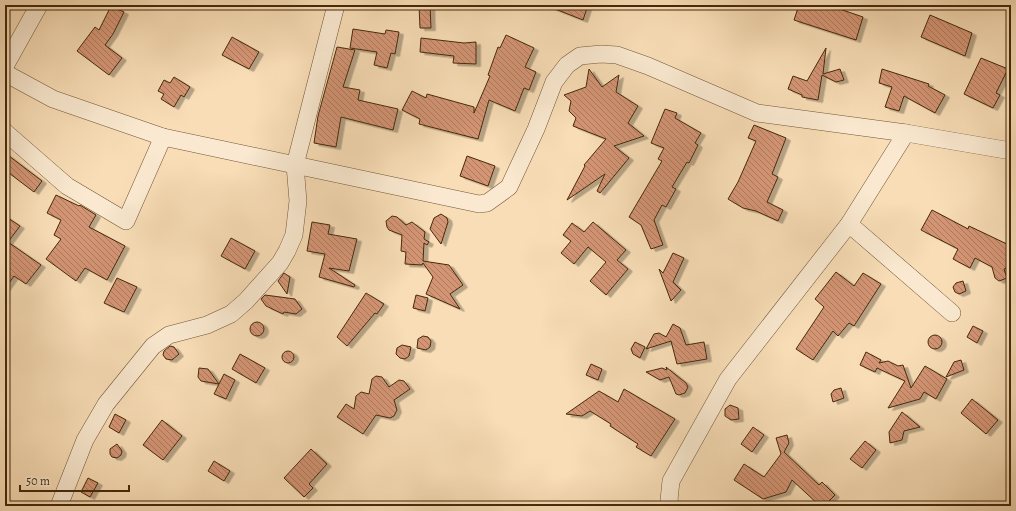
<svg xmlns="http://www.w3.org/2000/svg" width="1016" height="511" font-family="Alegreya,serif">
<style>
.building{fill:url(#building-back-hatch);stroke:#45290c;filter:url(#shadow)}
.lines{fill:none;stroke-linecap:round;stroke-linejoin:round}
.street-casing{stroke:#725636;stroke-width:18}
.street{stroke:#fae9d0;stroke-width:17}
</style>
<defs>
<pattern id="building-back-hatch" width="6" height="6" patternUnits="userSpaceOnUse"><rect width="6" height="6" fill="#d49575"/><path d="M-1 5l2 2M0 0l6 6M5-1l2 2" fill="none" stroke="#ae7a5e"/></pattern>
<filter id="shadow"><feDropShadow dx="4.5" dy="2.5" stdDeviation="0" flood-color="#0004"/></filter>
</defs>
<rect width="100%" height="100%" fill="#f8ddb6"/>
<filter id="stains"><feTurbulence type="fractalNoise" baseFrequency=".005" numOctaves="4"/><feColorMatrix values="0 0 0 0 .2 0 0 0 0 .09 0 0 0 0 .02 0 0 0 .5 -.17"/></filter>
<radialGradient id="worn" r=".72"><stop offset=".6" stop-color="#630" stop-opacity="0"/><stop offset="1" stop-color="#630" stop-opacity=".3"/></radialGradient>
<g class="building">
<polygon points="419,5 430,5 431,28 420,28"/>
<polygon points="545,5 588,5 583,20"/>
<polygon points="799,5 828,5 863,17 856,40 794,20"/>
<polygon points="111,6 124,12 113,34 105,45 122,58 109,75 77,51 95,27 99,30"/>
<polygon points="930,15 972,33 965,56 921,37"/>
<polygon points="353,29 385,34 386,30 399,32 395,54 391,53 387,68 374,65 377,52 350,48"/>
<polygon points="506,35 534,48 525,67 536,72 529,90 524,88 515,111 489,100 478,139 419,124 420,119 402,110 412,91 426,98 427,94 474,107 474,113 490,76 488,75 498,47 500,48"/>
<polygon points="232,37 259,52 249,69 222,55"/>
<polygon points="421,38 464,43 476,42 476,64 453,63 454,56 420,52"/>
<polygon points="337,47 355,50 343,87 360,90 358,100 398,109 393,130 341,117 336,147 314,143 318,116"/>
<polygon points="826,48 823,74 840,69 844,80 836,82 822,75 818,100 802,97 802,95 788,89 793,76 807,81"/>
<polygon points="981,58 1008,69 996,93 1000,95 993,108 964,94"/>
<polygon points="589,69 602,87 619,75 616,92 638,106 628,123 644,136 614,146 629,158 600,193 597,191 605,174 567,200 585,166 584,165 606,139 573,126 576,118 569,111 571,101 564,95 586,87"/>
<polygon points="882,69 929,84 928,86 945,95 935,113 904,96 899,111 885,107 892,87 879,83"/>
<polygon points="174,77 190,87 184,97 181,95 174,107 161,99 164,94 158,91 164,80 170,83"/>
<polygon points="665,109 677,113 675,118 701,133 695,143 698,145 689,163 687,162 672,187 676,189 666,207 662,205 654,220 663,245 651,249 641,225 629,217 662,161 658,159 664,148 651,143"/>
<polygon points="754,125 786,138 772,174 778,177 767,202 783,210 778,221 756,211 743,208 728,199 738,182 756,141 748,138"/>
<polygon points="5,153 42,181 34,192 5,170"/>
<polygon points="467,156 495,166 488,186 460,176"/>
<polygon points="56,195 79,206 80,205 96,215 89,227 125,246 107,280 85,268 76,281 46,259 61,239 54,235 61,220 47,213"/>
<polygon points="932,210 968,229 969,226 1011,246 1011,266 1004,269 1007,278 999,281 995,278 992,267 975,258 970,268 953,259 958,249 921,230"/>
<polygon points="441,214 447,218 448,222 441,244 430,229 434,218"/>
<polygon points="5,216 20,226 8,242 41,265 26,284 14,276 5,289"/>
<polygon points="392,216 397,217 406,225 412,222 425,232 424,239 429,242 427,245 424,243 423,261 449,265 463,285 450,294 460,309 426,294 433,277 423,263 422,265 405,264 406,252 401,251 402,235 389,230 387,227 386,221"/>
<polygon points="312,222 330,225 328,234 357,239 349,271 329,268 355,285 354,287 319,277 325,254 307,251"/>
<polygon points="593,222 626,250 617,260 628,269 606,295 590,281 606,262 588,247 574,264 561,253 571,241 563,235 572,223 584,232"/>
<polygon points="231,238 255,251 245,269 221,256"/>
<polygon points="673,253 684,258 673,282 681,290 671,301 659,269 663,273"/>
<polygon points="836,272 854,286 863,273 881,284 854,326 849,323 838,336 833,331 813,360 796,349 824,307 815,299"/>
<polygon points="284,273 290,277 287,294 278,281"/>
<polygon points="117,278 137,287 124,312 104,303"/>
<polygon points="963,281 966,291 959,294 955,292 953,287 956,283"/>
<polygon points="366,293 384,304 377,314 375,313 347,346 337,337"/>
<polygon points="265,295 295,299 302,309 296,314 284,312 283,314 266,306 261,299"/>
<polygon points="416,295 428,298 425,311 413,308"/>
<circle cx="257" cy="329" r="7"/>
<polygon points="673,324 680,328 686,345 704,342 707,359 677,364 671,341 646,349 654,334 659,333 666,337"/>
<polygon points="973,326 983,331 977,343 967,337"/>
<circle cx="935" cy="342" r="7"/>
<polygon points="423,336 428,337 431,341 430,347 426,350 417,348 418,339"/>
<polygon points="635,342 645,347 640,358 633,354 631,349"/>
<polygon points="402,345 411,347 409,356 405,359 400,358 396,354 397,348"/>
<polygon points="170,346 174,347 179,354 172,360 166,359 163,355 164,351"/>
<circle cx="288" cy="357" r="6"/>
<polygon points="866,352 881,360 879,363 888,361 898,366 903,365 911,388 925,366 947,379 936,399 924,392 920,399 888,408 905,381 877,368 875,372 860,365"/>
<polygon points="240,354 265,368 256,383 232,369"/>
<polygon points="961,360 964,370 946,377 954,362"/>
<polygon points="591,364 602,369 598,380 586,375"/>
<polygon points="666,367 686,383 688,387 685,393 679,395 676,394 669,377 660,380 646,372 662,368 667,370"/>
<polygon points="199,368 208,369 219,384 224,374 235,380 226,399 214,394 219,384 201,381 198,377"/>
<polygon points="376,376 382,377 389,387 399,380 404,381 410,389 394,400 397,410 394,416 390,418 376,415 363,434 337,417 346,404 354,409 356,396 361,392 369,394 372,379"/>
<polygon points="841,388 844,398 833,402 831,394 834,390"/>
<polygon points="624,389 675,419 651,456 636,447 638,444 610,426 611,424 590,411 582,416 566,414 599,391 618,402"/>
<polygon points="972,399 998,420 986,434 961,413"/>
<polygon points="730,405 738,408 739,419 731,420 725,416 725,409"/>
<polygon points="902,412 920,427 904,431 902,440 890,443 889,432"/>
<polygon points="115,414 126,420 119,433 109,427"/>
<polygon points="162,420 182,436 163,460 143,445"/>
<polygon points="753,427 764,435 752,452 741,444"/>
<polygon points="787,435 789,443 784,452 819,485 822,482 835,495 824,506 820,506 792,480 786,492 763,499 734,480 744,464 764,477 781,454 776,438"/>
<polygon points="865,441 876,450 862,468 850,459"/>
<polygon points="117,444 122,451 121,455 117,458 112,457 110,454 110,449"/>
<polygon points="311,449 327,464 309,484 313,488 304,497 284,478"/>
<polygon points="214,461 230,471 224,481 208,471"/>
<polygon points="88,478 98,483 90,497 81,492"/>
</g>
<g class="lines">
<defs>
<g id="street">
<polyline points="5,66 39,5"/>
<polyline points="5,73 53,99 163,137 479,204 487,203 509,187 536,129 554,82 567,65 580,56 601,54 617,55 648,66 757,113 906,133 1011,151"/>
<polyline points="5,132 67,186 126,221 163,137"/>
<polyline points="849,224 952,313"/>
<polyline points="59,506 85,440 106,404 153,346 169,335 207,325 231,314 246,301 280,263 287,251 294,235 298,201 295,165 336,5"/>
<polyline points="671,506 669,500 671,481 728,379 849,224 906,133"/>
</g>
</defs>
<use href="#street" class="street-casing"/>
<use href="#street" class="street"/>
</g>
<rect width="1016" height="511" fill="none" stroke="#f8ddb6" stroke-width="20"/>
<rect x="6" y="6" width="1004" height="499" fill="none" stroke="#45290c" stroke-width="2"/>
<rect x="10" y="10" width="996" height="491" fill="none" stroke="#45290c"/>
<path d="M20 485v6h109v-6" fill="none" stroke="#45290c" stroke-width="2"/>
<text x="26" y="485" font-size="12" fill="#45290c" stroke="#fae9d0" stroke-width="3" paint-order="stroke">50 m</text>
<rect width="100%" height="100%" filter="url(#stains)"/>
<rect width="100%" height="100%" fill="url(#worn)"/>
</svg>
